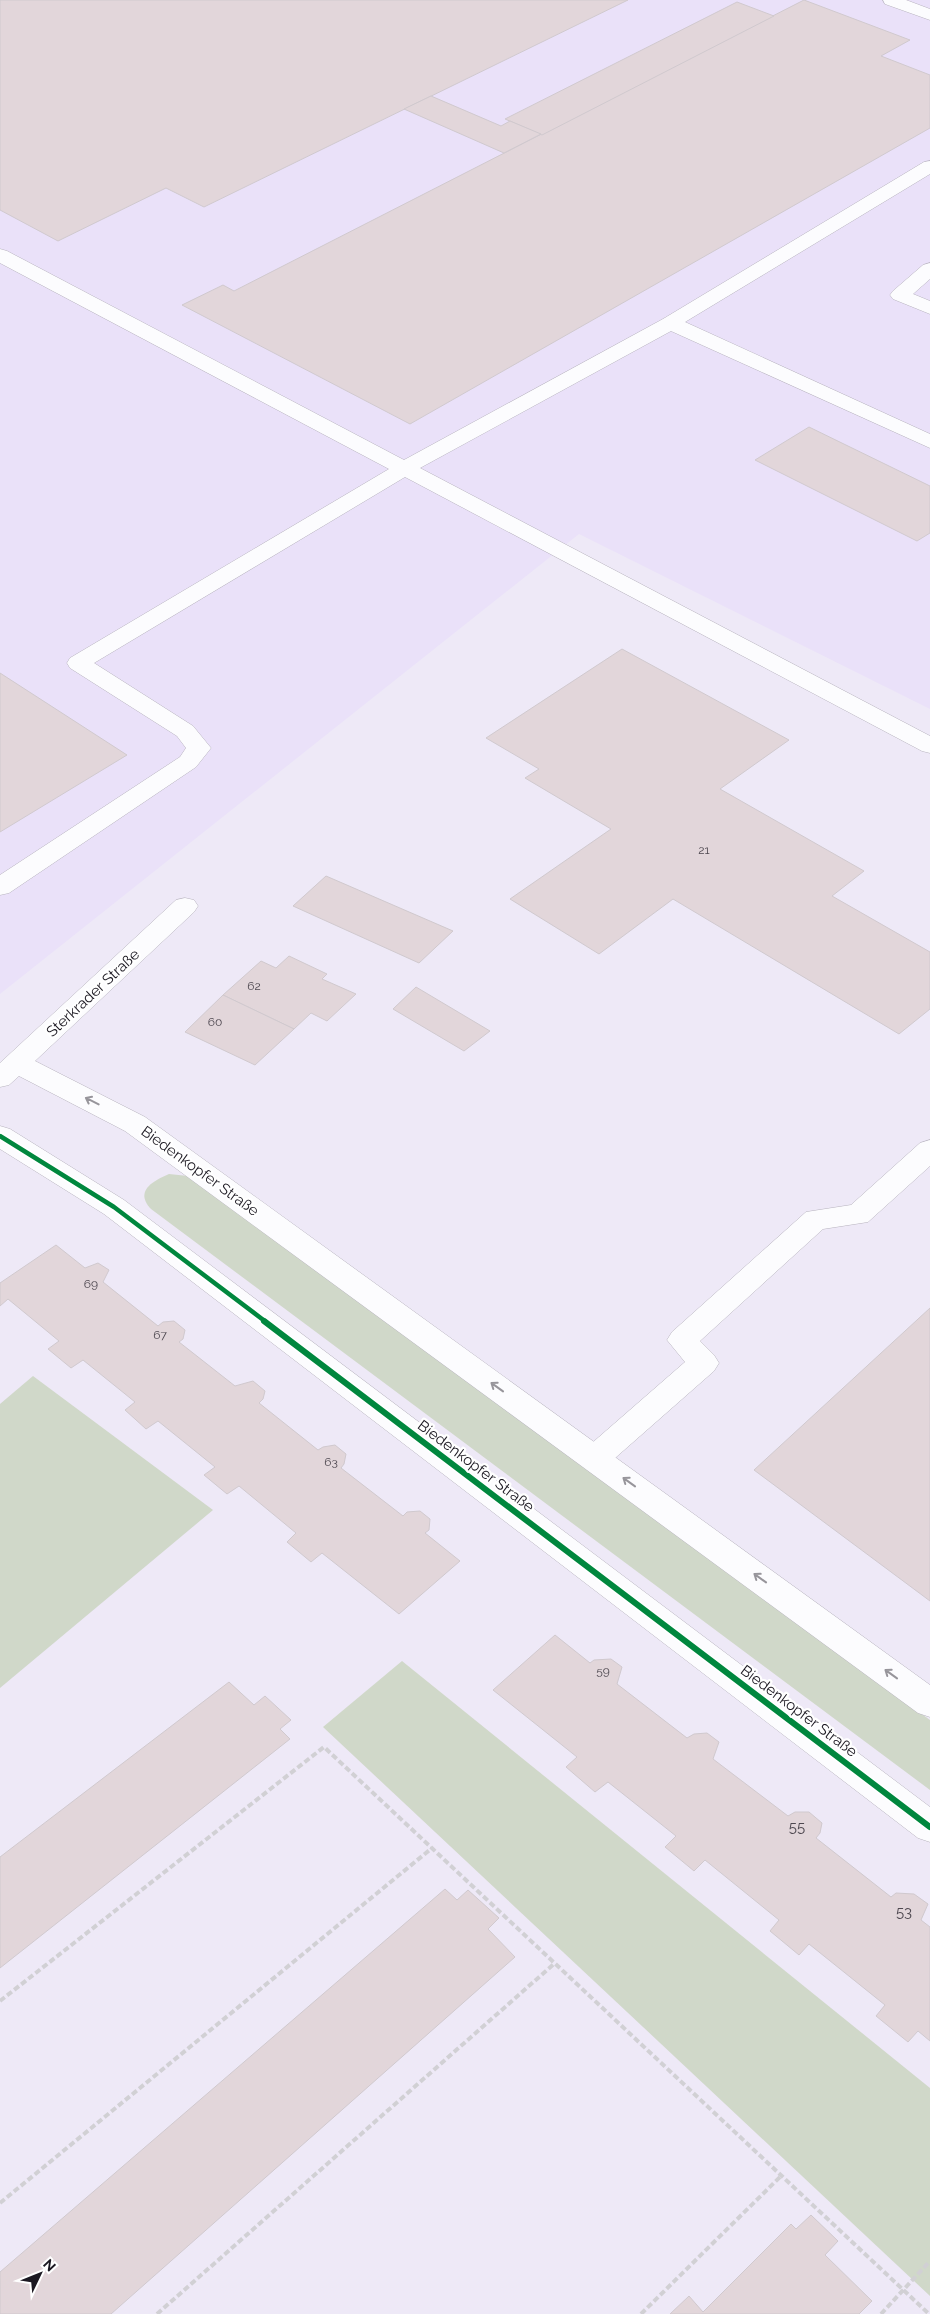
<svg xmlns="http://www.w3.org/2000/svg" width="930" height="2314" font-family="Raleway,sans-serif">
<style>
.built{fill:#eae1f9}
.green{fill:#d0d8c9}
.building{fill:#e2d6da;stroke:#d0c9ce}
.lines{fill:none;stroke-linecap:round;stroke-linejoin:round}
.service-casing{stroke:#b7b3be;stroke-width:1}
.minor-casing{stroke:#b7b3be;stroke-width:1}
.path{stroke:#d1d0d4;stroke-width:4;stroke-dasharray:6 3;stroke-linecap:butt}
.service{fill:#fcfcfe;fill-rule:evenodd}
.minor{fill:#fcfcfe;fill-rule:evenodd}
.cycleway-far1-casing{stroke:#fff;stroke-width:8}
.cycleway-casing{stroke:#fff;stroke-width:9}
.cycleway-far1{stroke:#00873e;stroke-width:4.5}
.cycleway{stroke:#00873e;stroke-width:6}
.oneway{stroke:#97959b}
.labels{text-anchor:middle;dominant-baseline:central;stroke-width:4.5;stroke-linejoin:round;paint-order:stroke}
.number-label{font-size:12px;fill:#4e4850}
.street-label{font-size:15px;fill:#1b1821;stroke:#fff}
.near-number-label{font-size:15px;fill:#4e4850}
</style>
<rect width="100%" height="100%" fill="#eee9f7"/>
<polygon class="built" points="0,0 930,0 930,709 579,534 0,994"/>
<g class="green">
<path d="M169 1174 188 1176 930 1720V1790L151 1209C134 1191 153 1181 169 1174Z"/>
<polygon points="33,1376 213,1510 0,1688 0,1404"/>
<polygon points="402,1661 930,2088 930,2296 323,1727"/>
</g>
<g class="building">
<polygon points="0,0 628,0 204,207 166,188 58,241 0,210"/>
<polygon points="804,0 910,40 881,56 930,75 930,128 410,424 182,305 223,285 234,291"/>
<polygon points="737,2 774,16 542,135 505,119"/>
<polygon points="431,96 501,126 510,121 541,134 504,153 404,109"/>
<polygon points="809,427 930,486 930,533 917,541 755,460"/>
<polygon points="622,649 789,740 720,789 864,871 832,896 930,952 930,1009 899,1034 673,899 599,954 510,899 611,829 525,778 539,769 486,738"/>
<polygon points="0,673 127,755 0,832"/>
<polygon points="326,876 453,931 419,963 293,906"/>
<polygon points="289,956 327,974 322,979 356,994 327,1021 311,1013 294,1029 223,995 261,961 276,968"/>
<polygon points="416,987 490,1031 464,1051 393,1009"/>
<polygon points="223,995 294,1029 255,1065 185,1032"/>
<polygon points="56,1245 85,1268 98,1263 109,1270 103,1282 158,1326 163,1322 174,1321 185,1330 183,1339 179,1342 235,1386 253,1381 265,1391 263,1399 259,1403 318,1450 323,1447 335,1445 346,1454 344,1464 341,1468 403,1516 407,1512 420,1511 430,1519 429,1530 425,1533 460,1561 399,1614 322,1553 311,1562 287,1542 296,1533 239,1486 227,1494 204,1475 215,1467 158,1421 146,1429 125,1410 135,1402 83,1360 71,1368 48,1349 59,1341 8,1299 0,1306 0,1283"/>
<polygon points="930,1308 930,1601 754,1470"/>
<polygon points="555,1635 590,1663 594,1660 611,1659 622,1667 617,1684 687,1738 694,1734 707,1733 719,1742 713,1759 788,1816 795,1812 809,1812 822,1823 820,1833 816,1838 891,1897 896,1893 914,1894 928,1904 921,1920 930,1927 930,2041 918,2031 908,2042 876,2016 885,2005 809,1944 799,1955 770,1931 779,1920 705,1860 694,1871 665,1847 676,1836 608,1782 595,1792 566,1767 577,1757 493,1690"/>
<polygon points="229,1682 254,1705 265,1696 291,1720 280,1729 290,1739 0,1968 0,1857"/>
<polygon points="445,1889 457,1900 468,1890 499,1918 488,1929 515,1957 111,2314 0,2314 0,2272"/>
<polygon points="811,2215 838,2241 825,2255 872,2301 859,2314 670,2314 689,2296 703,2312 791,2224 796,2229"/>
</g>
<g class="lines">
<defs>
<g id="service">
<polygon points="883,0 906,0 930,9 930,20 885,4"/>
<polygon points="930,161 930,174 685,322 930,434 930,448 671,331 420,468 930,736 930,753 922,751 405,477 94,663 193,726 211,748 196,767 9,893 0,895 0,875 180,757 186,748 177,736 70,668 67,663 70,658 389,469 0,263 0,249 7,251 404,460 663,319 924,162"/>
<polygon points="930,263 930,279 913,294 930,301 930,314 893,299 890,295 893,291 923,265"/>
<polygon points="930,1140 930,1166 868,1222 823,1229 700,1341 714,1355 719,1363 714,1371 606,1466 595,1470 584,1466 580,1458 584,1450 685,1362 667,1340 672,1332 806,1212 851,1205 920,1143"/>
</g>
<g id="minor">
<polygon points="185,898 194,900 198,906 194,912 35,1061 145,1117 930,1685 930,1717 918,1713 125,1131 19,1076 9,1085 0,1087 0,1063 176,900"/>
<polygon points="0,1126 10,1129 124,1200 930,1807 930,1842 918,1838 104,1214 0,1149"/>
</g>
</defs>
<use href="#service" class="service-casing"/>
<use href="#minor" class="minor-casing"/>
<g class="path">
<polyline points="0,2001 324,1747 929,2314"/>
<polyline points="0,2203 432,1848"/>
<polyline points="157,2314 555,1963"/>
<polyline points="641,2314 781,2176"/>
<polyline points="881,2314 930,2261"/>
</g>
<use href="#service" class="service"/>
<use href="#minor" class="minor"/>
<defs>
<polyline id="cycleway-far1" points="0,1136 114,1207 266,1322"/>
<polyline id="cycleway" points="264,1321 930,1827"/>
</defs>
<use href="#cycleway-far1" class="cycleway-far1-casing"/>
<use href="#cycleway" class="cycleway-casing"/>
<use href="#cycleway-far1" class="cycleway-far1"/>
<use href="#cycleway" class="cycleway"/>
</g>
<defs><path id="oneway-shaft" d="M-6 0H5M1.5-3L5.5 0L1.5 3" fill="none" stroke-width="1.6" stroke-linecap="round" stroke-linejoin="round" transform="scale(1.25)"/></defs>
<g class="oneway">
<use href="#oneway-shaft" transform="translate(92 1101) rotate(-153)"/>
<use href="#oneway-shaft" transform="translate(497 1387) rotate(-144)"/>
<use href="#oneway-shaft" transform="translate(629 1482) rotate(-144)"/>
<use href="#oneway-shaft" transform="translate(760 1578) rotate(-144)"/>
<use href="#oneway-shaft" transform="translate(891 1674) rotate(-144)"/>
</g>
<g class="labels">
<g class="number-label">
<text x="704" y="850">21</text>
<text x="254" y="986">62</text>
<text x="215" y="1022">60</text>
<text x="91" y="1284">69</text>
<text x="160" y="1335">67</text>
<text x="331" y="1462">63</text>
<text x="603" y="1671">59</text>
</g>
<g class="street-label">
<text transform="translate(93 993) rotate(-43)">Sterkrader Straße</text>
<text transform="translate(200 1171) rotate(36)">Biedenkopfer Straße</text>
<text transform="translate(476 1466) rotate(37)">Biedenkopfer Straße</text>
<text transform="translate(799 1711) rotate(37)">Biedenkopfer Straße</text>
</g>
<g class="near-number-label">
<text x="797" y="1827">55</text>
<text x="904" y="1912">53</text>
</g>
</g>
<g transform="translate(40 2274) rotate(47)" stroke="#ffffff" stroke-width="4" paint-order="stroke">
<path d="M0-4L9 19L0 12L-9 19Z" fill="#1b1821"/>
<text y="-8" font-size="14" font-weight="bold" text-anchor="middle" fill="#1b1821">N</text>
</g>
</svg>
